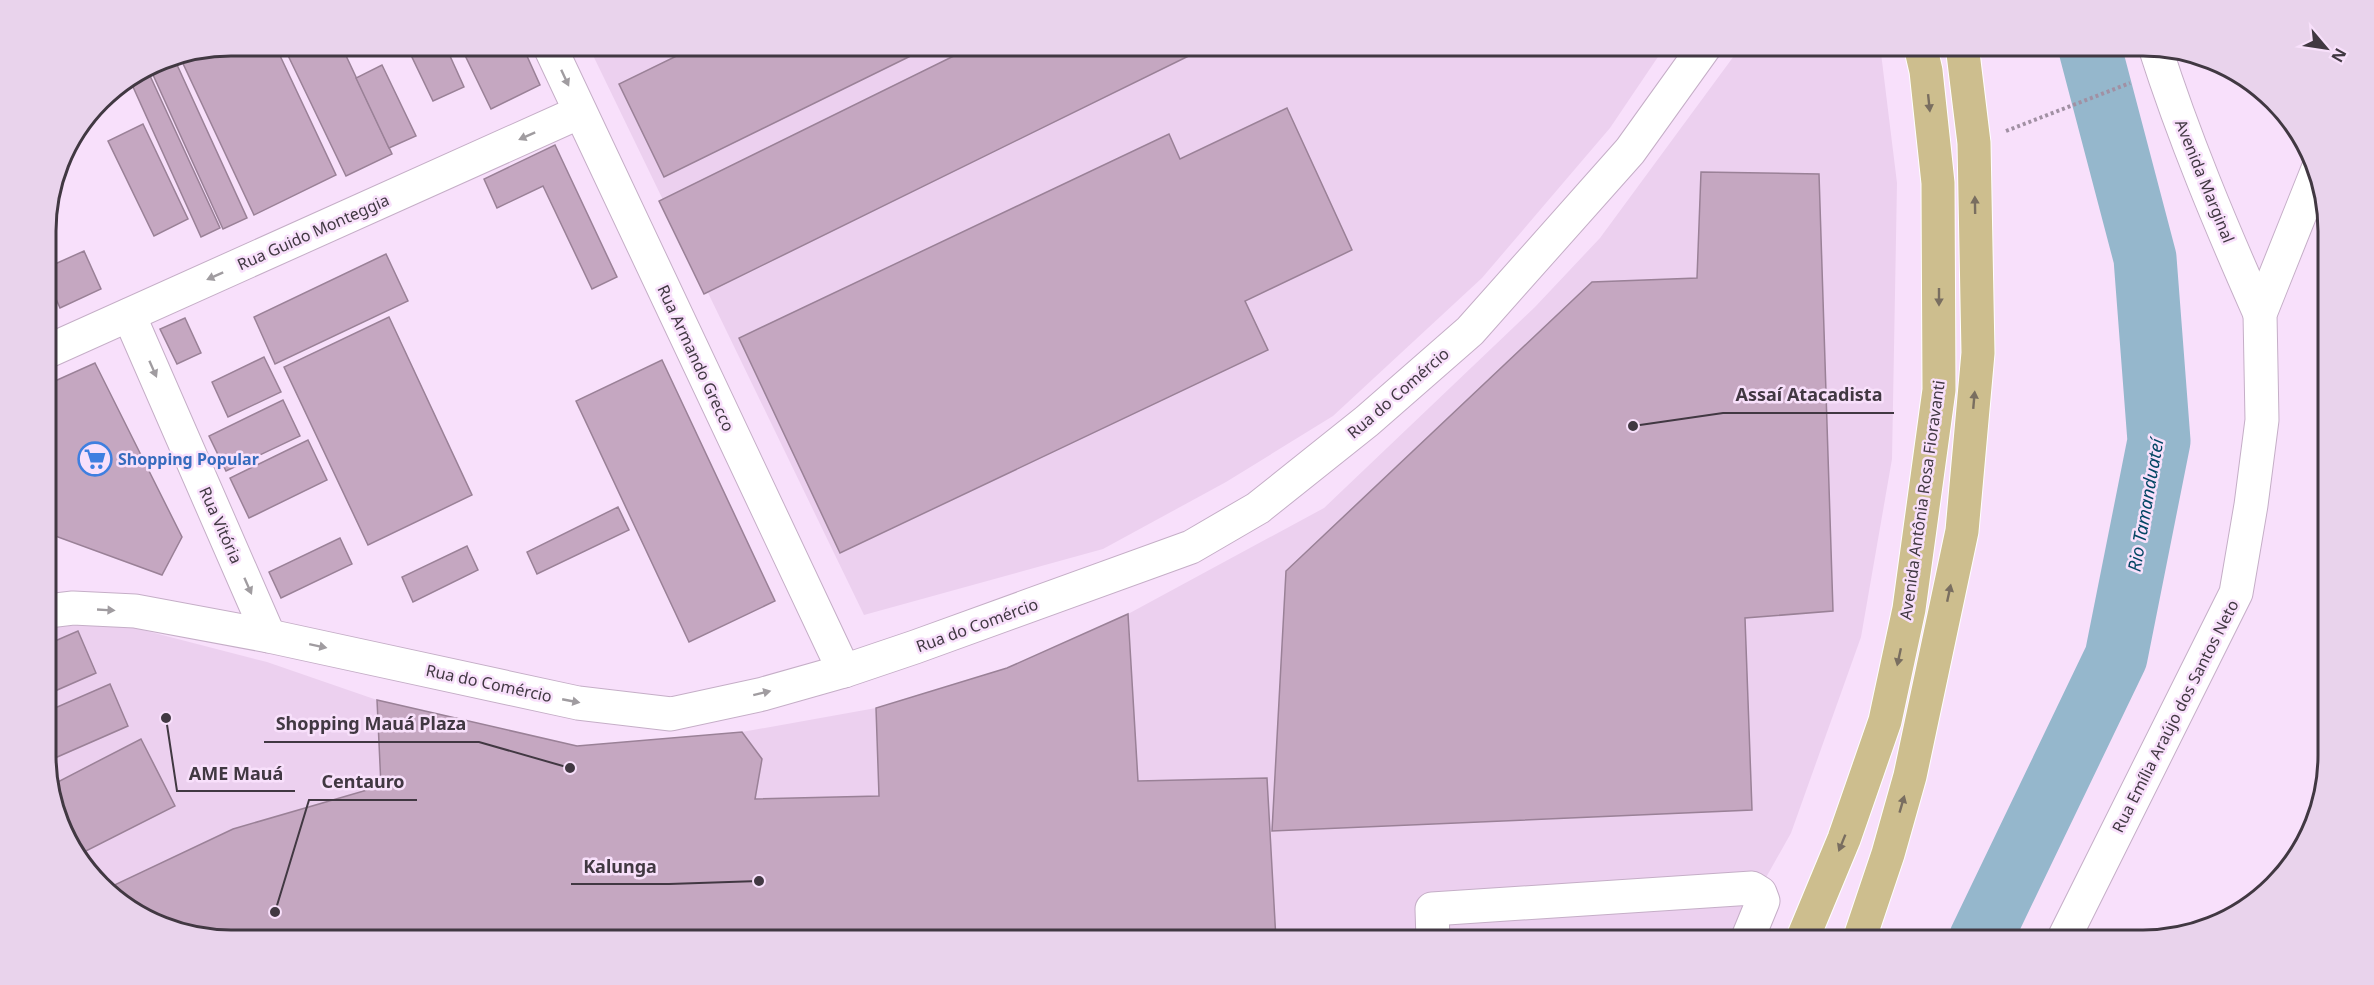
<svg xmlns="http://www.w3.org/2000/svg" width="2374" height="985" font-family="'Noto Sans',sans-serif">
<style>
.built{fill:#ecd0ef}
.lines{fill:none;stroke-linecap:round;stroke-linejoin:round}
.river{stroke:#95b7cc;stroke-width:63}
.building{fill:#c5a7c1;stroke:#9a8197;stroke-width:1.5}
.minor-casing{stroke:#c5aec7;stroke-width:35}
.major-casing{stroke:#fff;stroke-width:35}
.path{stroke:#a190a3;stroke-width:4;stroke-dasharray:3 3;stroke-linecap:butt}
.minor{stroke:#fff;stroke-width:33}
.major{stroke:#cdbe8e;stroke-width:33}
.oneway{fill:#a09ca0}
.oneway2{fill:#796e60}
.labels{text-anchor:middle;dominant-baseline:central;stroke-width:5;stroke-linejoin:round;paint-order:stroke}
.street-label{font-size:16px;fill:#413842;stroke:#f8e0fb}
.shop-label{font-size:16px;font-weight:bold;fill:#366cbe;stroke:#f8e0fb;text-anchor:start}
.water-label{font-size:18px;font-style:italic;fill:#034664;stroke:#f8e0fb}
.rim{fill:none;stroke:#413842;stroke-width:3}
.leader{fill:none;stroke:#413842;stroke-width:2}
.callout-dot{fill:#413842;stroke:#f8e0fb;stroke-width:2}
.callout-label{font-size:18px;text-anchor:middle;font-weight:bold;fill:#413842;stroke:#f8e0fb;stroke-width:5;stroke-linejoin:round;paint-order:stroke}
</style>
<rect width="100%" height="100%" fill="#f8e0fb"/>
<g class="built">
<polygon points="588,45 1666,45 1610,128 1482,278 1333,416 1226,482 1103,549 864,615"/>
<polygon points="1742,45 1880,45 1897,183 1892,459 1861,637 1791,833 1731,940 230,940 170,930 91,877 48,791 48,628 112,622 267,662 377,700 577,746 742,732 876,708 1007,668 1128,614 1324,508 1535,307 1600,238"/>
</g>
<g class="lines">
<polyline class="river" points="1980,940 2116,657 2159,441 2145,258 2089,45"/>
</g>
<g class="building">
<polygon points="230,45 275,45 336,175 254,215 179,55"/>
<polygon points="283,45 341,45 392,154 346,176"/>
<polygon points="427,45 445,45 464,87 433,101 410,53"/>
<polygon points="460,45 522,45 540,85 491,109"/>
<polygon points="699,45 933,45 664,177 619,84"/>
<polygon points="976,45 1211,45 704,294 659,201"/>
<polygon points="173,56 247,218 223,229 149,66 160,59"/>
<polygon points="382,65 416,136 389,148 356,78"/>
<polygon points="146,67 220,228 201,237 129,78"/>
<polygon points="1287,108 1352,250 1245,301 1268,350 840,553 739,338 1169,134 1180,159"/>
<polygon points="143,124 188,219 154,236 108,141"/>
<polygon points="555,145 617,277 592,289 543,186 497,208 484,179"/>
<polygon points="1701,172 1819,174 1833,611 1745,618 1752,810 1272,831 1286,571 1592,282 1697,278"/>
<polygon points="84,251 101,289 60,308 46,276 46,268"/>
<polygon points="386,254 408,301 275,364 254,317"/>
<polygon points="389,317 472,495 368,545 284,367"/>
<polygon points="185,318 201,353 177,364 160,329"/>
<polygon points="264,357 281,392 228,417 212,382"/>
<polygon points="662,360 775,601 689,642 576,401"/>
<polygon points="95,363 182,537 162,575 47,533 46,385"/>
<polygon points="283,400 300,436 226,471 209,436"/>
<polygon points="308,440 327,480 249,518 230,478"/>
<polygon points="618,507 629,530 537,574 527,552"/>
<polygon points="340,538 352,564 281,598 269,572"/>
<polygon points="467,546 478,570 413,602 402,577"/>
<polygon points="1128,614 1138,781 1267,778 1276,940 230,940 170,930 108,888 233,829 381,786 377,700 577,746 742,732 762,759 755,799 879,796 876,708 1007,668"/>
<polygon points="78,631 96,673 48,694 48,644"/>
<polygon points="110,684 128,726 48,761 48,711"/>
<polygon points="141,739 175,806 80,854 48,787"/>
</g>
<g class="lines">
<defs>
<g id="minor">
<polyline points="549,45 844,671"/>
<path d="M2155 47C2184 138 2221 226 2260 314"/>
<polyline points="129,315 269,636"/>
<polyline points="46,352 580,112"/>
<polyline points="48,611 73,608 135,611 269,636 578,703 671,714 763,694 844,671 915,647 1191,547 1258,508 1367,421 1470,331 1630,151 1706,45"/>
<polyline points="1433,940 1432,909 1752,888 1760,893 1763,901 1747,940"/>
<polyline points="2063,940 2236,593 2251,505 2262,420 2260,314 2318,169"/>
</g>
<g id="major">
<polyline points="1802,940 1844,839 1885,721 1909,609 1939,390 1938,183 1926,71 1920,45"/>
<polyline points="1859,940 1888,854 1910,776 1962,531 1978,353 1974,143 1962,45"/>
</g>
</defs>
<use href="#minor" class="minor-casing"/>
<use href="#major" class="major-casing"/>
<polyline class="path" points="2006,131 2130,83"/>
<use href="#minor" class="minor"/>
<use href="#major" class="major"/>
</g>
<defs><path id="oneway-solid" d="M-6-.8H1V-3.2L6.5 0L1 3.2V.8H-6Z" transform="scale(1.5)"/></defs>
<g class="oneway">
<use href="#oneway-solid" transform="translate(565 78) rotate(65)"/>
<use href="#oneway-solid" transform="translate(527 136) rotate(156)"/>
<use href="#oneway-solid" transform="translate(215 276) rotate(156)"/>
<use href="#oneway-solid" transform="translate(153 369) rotate(66)"/>
<use href="#oneway-solid" transform="translate(248 586) rotate(66)"/>
<use href="#oneway-solid" transform="translate(106 610) rotate(3)"/>
<use href="#oneway-solid" transform="translate(318 646) rotate(12)"/>
<use href="#oneway-solid" transform="translate(762 693) rotate(-14)"/>
<use href="#oneway-solid" transform="translate(571 701) rotate(11)"/>
</g>
<g class="oneway2">
<use href="#oneway-solid" transform="translate(1929 103) rotate(84)"/>
<use href="#oneway-solid" transform="translate(1975 205) rotate(-91)"/>
<use href="#oneway-solid" transform="translate(1939 297) rotate(90)"/>
<use href="#oneway-solid" transform="translate(1974 400) rotate(-85)"/>
<use href="#oneway-solid" transform="translate(1949 593) rotate(-78)"/>
<use href="#oneway-solid" transform="translate(1899 657) rotate(102)"/>
<use href="#oneway-solid" transform="translate(1902 804) rotate(-74)"/>
<use href="#oneway-solid" transform="translate(1842 843) rotate(112)"/>
</g>
<defs>
<symbol id="supermarket-ring" viewBox="-11 -11 22 22"><circle r="9.5" fill="#f8e0fb" stroke="#3f7fe0" stroke-width="1.5"/><path d="M-6-5.5h2.5l.6 2H6L4.5 2H-2.5L-4.4-4H-6ZM-1.5 3.2a1.3 1.3 0 1 0 .1 0ZM3 3.2a1.3 1.3 0 1 0 .1 0Z" fill="#3f7fe0"/></symbol>
</defs>
<g fill-rule="evenodd">
<use href="#supermarket-ring" x="76" y="440" width="38" height="38"/>
</g>
<g class="labels">
<g class="street-label">
<text transform="translate(2205 181) rotate(68)">Avenida Marginal</text>
<text transform="translate(313 232) rotate(-24)">Rua Guido Monteggia</text>
<text transform="translate(696 358) rotate(65)">Rua Armando Grecco</text>
<text transform="translate(1398 393) rotate(-41)">Rua do Comércio</text>
<text transform="translate(1922 500) rotate(-82)">Avenida Antônia Rosa Fioravanti</text>
<text transform="translate(221 525) rotate(66)">Rua Vitória</text>
<text transform="translate(977 625) rotate(-20)">Rua do Comércio</text>
<text transform="translate(489 683) rotate(12)">Rua do Comércio</text>
<text transform="translate(2175 716) rotate(-63)">Rua Emília Araújo dos Santos Neto</text>
</g>
<g class="shop-label">
<text x="118" y="459">Shopping Popular</text>
</g>
<g class="water-label">
<text transform="translate(2145 505) rotate(-80)">Rio Tamanduateí</text>
</g>
</g>
<path d="M0 0H2374V985H0ZM231 56H2143A175 175 0 0 1 2318 231V755A175 175 0 0 1 2143 930H231A175 175 0 0 1 56 755V231A175 175 0 0 1 231 56Z" fill="#e9d3ec" fill-rule="evenodd"/>
<path class="rim" d="M231 56H2143A175 175 0 0 1 2318 231V755A175 175 0 0 1 2143 930H231A175 175 0 0 1 56 755V231A175 175 0 0 1 231 56Z"/>
<path class="leader" d="M1633 426L1723 413H1894M570 768L479 742H264M166 718L177 791H295M275 912L309 800H417M759 881L669 884H571"/>
<g class="callout-dot">
<circle cx="1633" cy="426" r="6"/>
<circle cx="570" cy="768" r="6"/>
<circle cx="166" cy="718" r="6"/>
<circle cx="275" cy="912" r="6"/>
<circle cx="759" cy="881" r="6"/>
</g>
<g class="callout-label">
<text x="1809" y="401">Assaí Atacadista</text>
<text x="371" y="730">Shopping Mauá Plaza</text>
<text x="236" y="780">AME Mauá</text>
<text x="363" y="788">Centauro</text>
<text x="620" y="873">Kalunga</text>
</g>
<g transform="translate(2326 48) rotate(119)" stroke="#f8e0fb" stroke-width="4.5" paint-order="stroke">
<path d="M0-4.5L10 22L0 15L-10 22Z" fill="#413842"/>
<text y="-9" font-size="16" font-weight="bold" text-anchor="middle" fill="#413842">N</text>
</g>
</svg>
